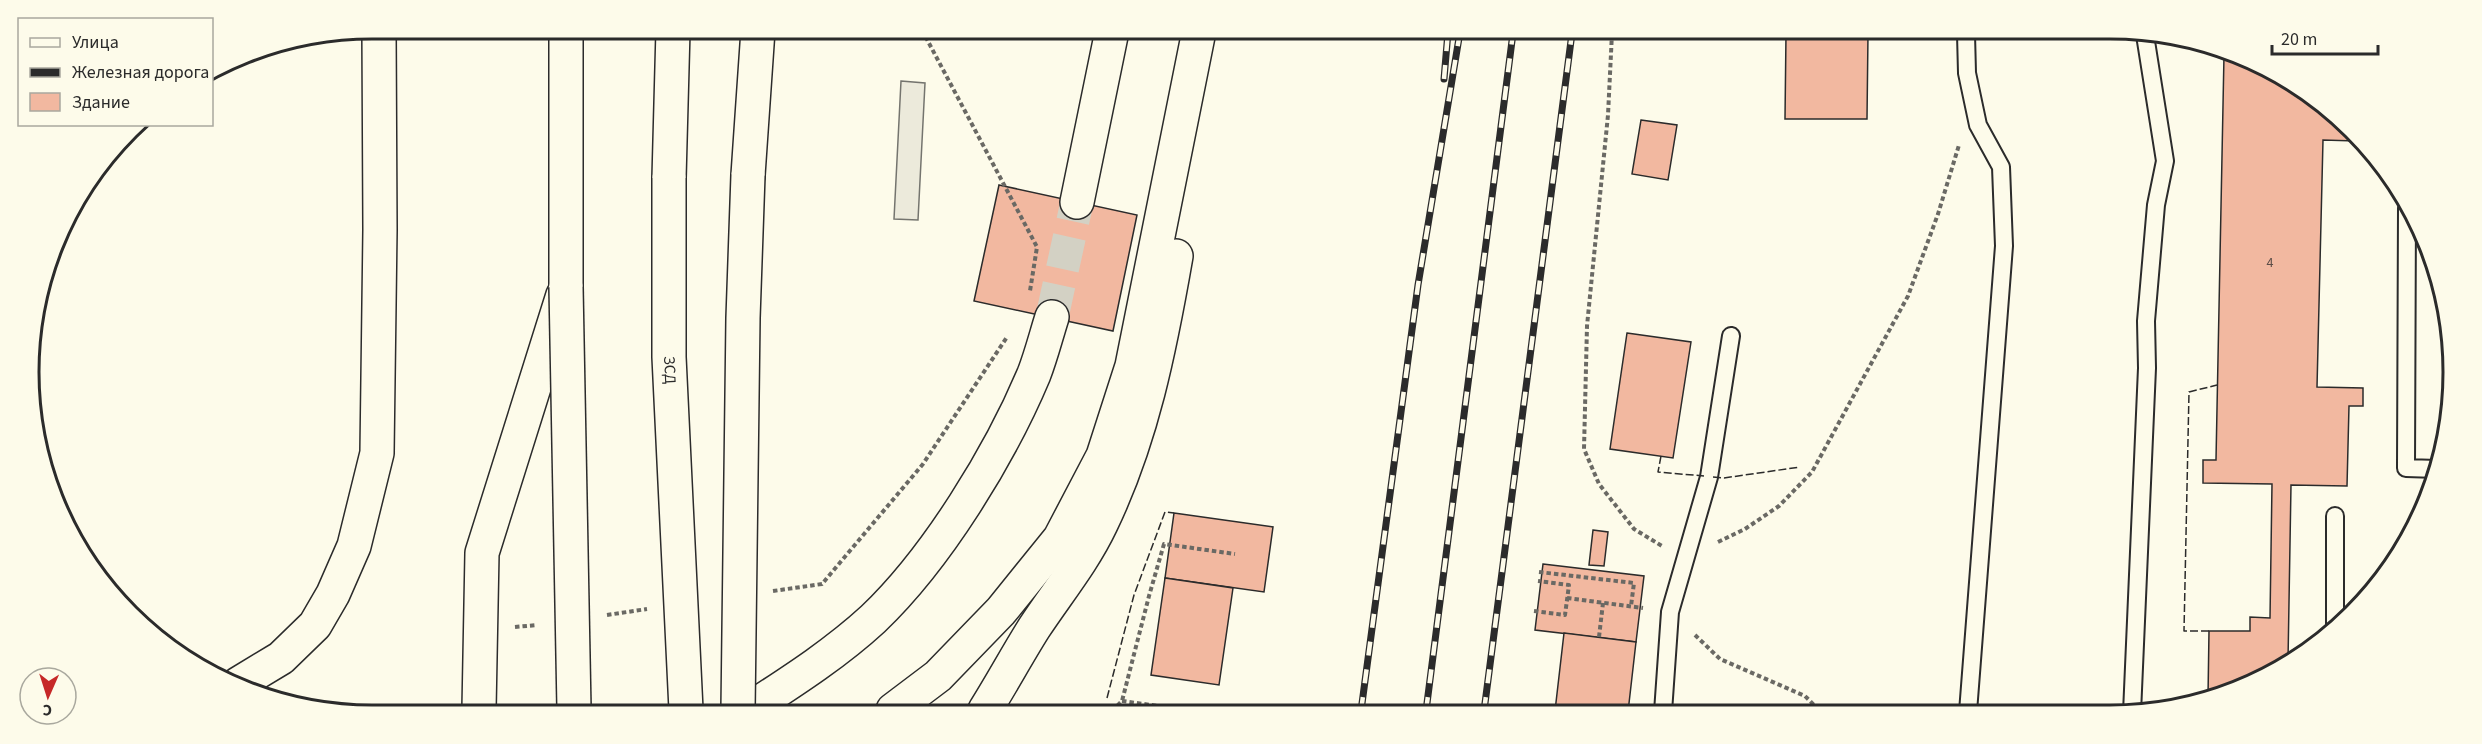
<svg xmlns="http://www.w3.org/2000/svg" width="2482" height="744" font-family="'Source Sans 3',sans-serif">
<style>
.parking{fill:#eceadb;stroke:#74746e;stroke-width:1.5}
.building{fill:#f2b8a0;stroke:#2b2b2b;stroke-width:1.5}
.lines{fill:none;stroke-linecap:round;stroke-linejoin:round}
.primary-tunnel{stroke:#d3d1c4;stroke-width:33;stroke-dasharray:33 16;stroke-linecap:butt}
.lane-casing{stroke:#2b2b2b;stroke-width:20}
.primary-casing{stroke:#2b2b2b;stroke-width:36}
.highway-casing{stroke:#2b2b2b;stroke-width:36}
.path{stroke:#6a6964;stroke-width:4;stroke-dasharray:4.5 3;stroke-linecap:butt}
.lane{stroke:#fdfbea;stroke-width:16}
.primary{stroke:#fdfbea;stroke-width:33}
.highway{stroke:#fdfbea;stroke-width:33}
.rail-casing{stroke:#2b2b2b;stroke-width:7}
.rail{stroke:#fdfbea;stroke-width:4.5;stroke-dasharray:14;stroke-linecap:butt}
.primary-bridge-casing{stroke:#2b2b2b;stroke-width:36;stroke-linecap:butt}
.highway-bridge-casing{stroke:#2b2b2b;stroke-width:36;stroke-linecap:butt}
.primary-bridge{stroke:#fdfbea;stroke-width:33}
.highway-bridge{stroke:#fdfbea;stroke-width:33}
.fence{stroke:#2b2b2b;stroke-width:1.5;stroke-dasharray:8 3;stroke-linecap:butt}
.labels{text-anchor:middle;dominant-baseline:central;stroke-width:4.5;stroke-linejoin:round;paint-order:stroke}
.number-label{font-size:14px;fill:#5d4e48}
.street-label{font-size:16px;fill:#2b2b2b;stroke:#fdfbea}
.rim{fill:none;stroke:#2b2b2b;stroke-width:3}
</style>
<rect width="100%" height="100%" fill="#fdfbea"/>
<polygon class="parking" points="901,81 925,83 918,220 894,219"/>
<g class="building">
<polygon points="1786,34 1868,34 1867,119 1785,119"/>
<polygon points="2224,55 2301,86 2355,141 2323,140 2317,387 2363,388 2363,406 2349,406 2347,486 2291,485 2288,661 2262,680 2208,697 2209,631 2250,631 2250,617 2270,618 2272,484 2203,483 2203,460 2216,460"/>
<polygon points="1641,120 1677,125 1668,180 1632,174"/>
<polygon points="999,185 1137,215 1113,331 974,301"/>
<polygon points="1627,333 1691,342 1673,458 1610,449"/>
<polygon points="1174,513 1273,527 1264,592 1165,578"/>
<polygon points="1593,530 1608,532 1604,566 1589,565"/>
<polygon points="1543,564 1644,576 1636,642 1535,630"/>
<polygon points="1165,578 1233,588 1219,685 1151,675"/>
<polygon points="1564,633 1636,642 1628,712 1555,711"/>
</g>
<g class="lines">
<polyline class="primary-tunnel" points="1052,317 1077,202"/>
<defs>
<g id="lane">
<polyline points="1966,34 1967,73 1978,125 2001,167 2004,246 1968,712"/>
<polyline points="2407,208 2406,468 2437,469"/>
<polyline points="2335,516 2335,628"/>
<polyline points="1663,712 1670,612 1709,477 1731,336"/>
<polyline points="2132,713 2147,368 2146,321 2156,205 2165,161 2145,35"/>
</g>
<g id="primary">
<polyline points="748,175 758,30"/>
<polyline points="1077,202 1112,31"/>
<polyline points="238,684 281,658 315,625 333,594 354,546 377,453 380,230 379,29"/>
<polyline points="479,709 482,553 563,295"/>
<path d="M748 710C791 682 835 654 873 619 937 558 1000 455 1034 374 1041 356 1046 336 1052 317"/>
<polyline points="893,710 938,676 1001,611 1060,538 1103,456 1132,366 1199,31"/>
<path d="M985 710C1002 683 1017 655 1034 628 1057 593 1083 562 1101 524 1142 439 1160 348 1176 256"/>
</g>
<g id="highway">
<polyline points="566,29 566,287"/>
<polyline points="669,178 673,30"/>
</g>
</defs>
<use href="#lane" class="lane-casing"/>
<use href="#primary" class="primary-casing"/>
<use href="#highway" class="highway-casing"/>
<g class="path">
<polyline points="922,30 1037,247 1030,291"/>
<polyline points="1612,33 1608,115 1587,326 1584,449 1599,484 1634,529 1662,546"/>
<polyline points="1718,542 1745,529 1779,506 1812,472 1908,296 1938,214 1959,145"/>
<polyline points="1539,572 1634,583 1631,606"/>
<polyline points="773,591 822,584 923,464 1007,337"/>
<polyline points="1567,598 1643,608"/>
<polyline points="1534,611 1565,615 1569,585 1538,581"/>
<polyline points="607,615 647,609"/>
<polyline points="515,627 537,625"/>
<polyline points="1695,635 1720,659 1805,696 1821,712"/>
<polyline points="1599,637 1603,603"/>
<polyline points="1122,701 1181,709"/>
<polyline points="1112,711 1122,701 1149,596 1164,544 1235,554"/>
</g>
<use href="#lane" class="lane"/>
<use href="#primary" class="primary"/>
<use href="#highway" class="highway"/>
<defs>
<g id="rail">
<polyline points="1444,79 1448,32"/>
<polyline points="1361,711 1418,285 1460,32"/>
<polyline points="1426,711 1513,33"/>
<polyline points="1484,711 1572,33"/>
</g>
</defs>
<use href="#rail" class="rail-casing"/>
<use href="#rail" class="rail"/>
<defs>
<polyline id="primary-bridge" points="738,710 743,318 748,175"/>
<g id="highway-bridge">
<path id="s1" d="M669 178V357L686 710"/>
<polyline points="566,287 574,709"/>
</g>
</defs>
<use href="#primary-bridge" class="primary-bridge-casing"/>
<use href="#highway-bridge" class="highway-bridge-casing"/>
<use href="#primary-bridge" class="primary-bridge"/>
<use href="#highway-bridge" class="highway-bridge"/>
<g class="fence">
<polyline points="1661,456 1658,472 1704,476"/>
<polyline points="1713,477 1724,478 1800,467"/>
<polyline points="2209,631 2184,631 2189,392 2217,385"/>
<polyline points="1107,698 1134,595 1165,512 1174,513"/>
</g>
</g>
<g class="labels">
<g class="number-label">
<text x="2270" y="263">4</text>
</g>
<g class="street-label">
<text stroke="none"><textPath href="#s1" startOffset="192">ЗСД</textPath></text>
</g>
</g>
<path d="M0 0H2482V744H0ZM372 39H2110A333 333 0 0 1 2443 372V372A333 333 0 0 1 2110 705H372A333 333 0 0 1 39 372V372A333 333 0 0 1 372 39Z" fill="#fdfbea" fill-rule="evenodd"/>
<path class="rim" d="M372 39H2110A333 333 0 0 1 2443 372V372A333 333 0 0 1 2110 705H372A333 333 0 0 1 39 372V372A333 333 0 0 1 372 39Z"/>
<rect x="18" y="18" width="195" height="108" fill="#fdfbea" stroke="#a9a89e" stroke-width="1.5"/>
<rect x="30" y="38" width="30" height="9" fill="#fdfbea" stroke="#a9a89e" stroke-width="1.5"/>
<text x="72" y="48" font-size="18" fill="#2b2b2b">Улица</text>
<rect x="30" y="68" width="30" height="9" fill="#2b2b2b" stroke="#a9a89e" stroke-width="1.5"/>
<text x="72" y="78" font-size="18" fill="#2b2b2b">Железная дорога</text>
<rect x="30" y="93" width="30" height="18" fill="#f2b8a0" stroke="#a9a89e" stroke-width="1.5"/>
<text x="72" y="108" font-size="18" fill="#2b2b2b">Здание</text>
<g transform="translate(48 696) rotate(183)"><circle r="28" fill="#fdfbea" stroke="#a9a89e" stroke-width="1.5"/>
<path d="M0-4.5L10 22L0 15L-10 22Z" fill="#c62828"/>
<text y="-9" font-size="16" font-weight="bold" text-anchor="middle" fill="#2b2b2b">С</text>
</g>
<path d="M2272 45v9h106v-9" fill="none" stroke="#2b2b2b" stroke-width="3"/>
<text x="2281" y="45" font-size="18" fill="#2b2b2b" stroke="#fdfbea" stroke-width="4.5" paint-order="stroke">20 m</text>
</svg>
